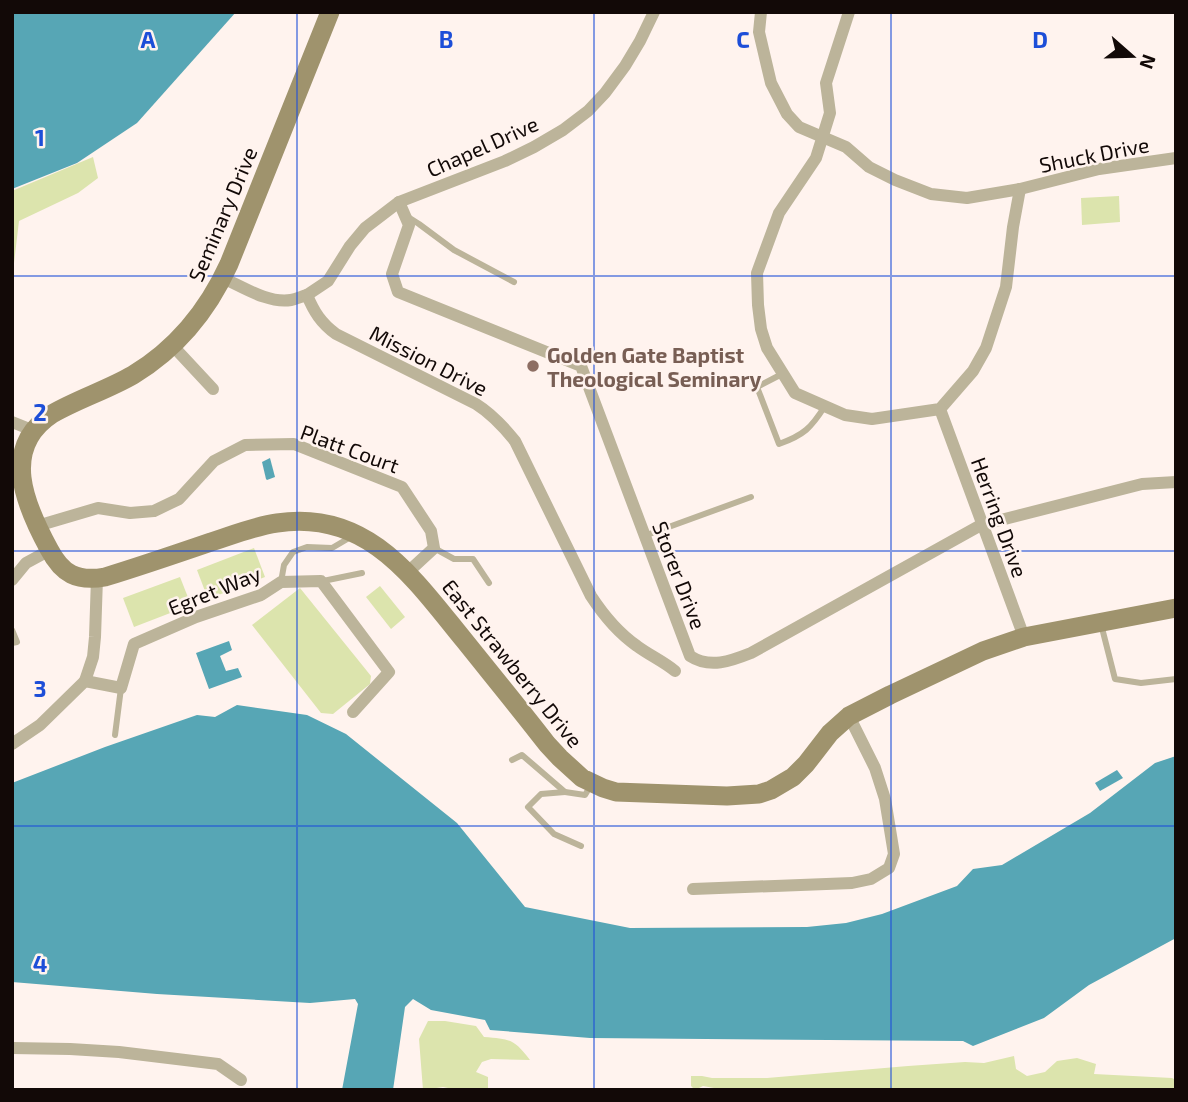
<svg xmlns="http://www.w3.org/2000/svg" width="1188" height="1102" font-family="'Exo 2',sans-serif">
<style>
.green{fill:#dce4ad}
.water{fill:#57a6b5}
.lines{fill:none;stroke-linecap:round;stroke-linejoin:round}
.lane{stroke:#bcb49a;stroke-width:6}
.street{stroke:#bcb49a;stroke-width:12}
.secondary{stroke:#9f936d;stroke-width:19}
.grid{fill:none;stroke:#1d4ed8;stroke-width:2;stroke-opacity:0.55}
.education-dot{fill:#8d6e63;stroke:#fff3ee;stroke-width:2.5}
.labels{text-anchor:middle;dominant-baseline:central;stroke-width:5;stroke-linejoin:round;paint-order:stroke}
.street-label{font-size:21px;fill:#120907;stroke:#fff3ee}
.education-label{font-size:21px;font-weight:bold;fill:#785e54;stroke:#fff3ee;text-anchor:start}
.grid-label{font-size:23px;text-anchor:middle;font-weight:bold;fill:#1d4ed8;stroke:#fff3ee;stroke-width:5;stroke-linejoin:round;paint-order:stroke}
</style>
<rect width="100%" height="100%" fill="#fff3ee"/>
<g class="green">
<polygon points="93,157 98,178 78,193 19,221 12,280 12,191"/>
<polygon points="1119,196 1120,222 1082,225 1081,198"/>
<polygon points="254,548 265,577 208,599 197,570"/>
<polygon points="180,577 191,605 134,627 123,598"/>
<polygon points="380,586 405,617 391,629 366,597"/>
<polygon points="300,588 371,676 370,684 333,714 321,713 252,625"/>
<path d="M428 1021H445L476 1026 484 1037C510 1039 514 1039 530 1060L491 1059 482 1062 476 1072 488 1077V1090H458L443 1087 423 1090 419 1039Z"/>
<polygon points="1014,1056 1016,1069 1027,1076 1045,1072 1057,1061 1077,1058 1096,1064 1094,1074 1172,1078 1176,1080 1176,1090 725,1090 703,1086 695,1090 691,1086 691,1076 702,1076 712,1078 767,1078 908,1066 965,1062 984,1063"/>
</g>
<g class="water">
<polygon points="12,12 236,12 137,123 77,163 12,189"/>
<polygon points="270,458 275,477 267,480 266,479 262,462"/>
<polygon points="229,641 232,650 220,656 226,671 238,668 242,677 209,689 196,653"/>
<polygon points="237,705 307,715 346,734 457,823 525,907 630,928 807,927 846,923 882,914 957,886 973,869 1002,865 1090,813 1155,763 1176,756 1176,938 1089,985 1044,1018 973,1046 963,1041 590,1038 490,1030 485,1020 431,1010 413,999 405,1007 393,1090 342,1090 358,1004 355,999 310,1003 157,994 12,982 12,783 105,747 197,715 215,717"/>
<polygon points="1117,770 1123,778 1100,791 1095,783"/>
</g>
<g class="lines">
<g class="lane">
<polyline points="408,217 419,224 454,250 514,282"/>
<path d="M782 374 757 387 779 444C804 435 811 428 825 406"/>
<polyline points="644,536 751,497"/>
<polyline points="434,548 454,559 473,559 489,583"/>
<polyline points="323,581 362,573"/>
<polyline points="281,582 284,565 293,552 307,547 332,548 349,538"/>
<polyline points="1101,624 1115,679 1141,683 1176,679"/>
<polyline points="12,630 17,642 12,643"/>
<polyline points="115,735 121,688"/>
<polyline points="512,760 522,755 565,792 585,795 591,785"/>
<polyline points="565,792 541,794 528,807 554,834 581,846"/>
</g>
<g class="street">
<polyline points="761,12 759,32 771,83 787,114 799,127 846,147 869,167 895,180 931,194 967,198 1020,189 1099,169 1176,158"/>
<polyline points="849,12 826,83 830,113 816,158 779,213 757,273 758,305 761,329 767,348 795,393 845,415 872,419 940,409 973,371 986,348 1006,287 1013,227 1020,189"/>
<path d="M399 202 409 225 392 274 398 292 581 366 690 656C710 669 731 661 751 653L981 525 1142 484 1176 482"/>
<path d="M223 278C243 287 269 304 291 300 297 299 302 296 307 295 314 312 321 323 336 334L476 404C492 414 503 426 515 441L591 596C604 616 617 632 637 646 649 655 663 661 675 671"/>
<polyline points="307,295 328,281 350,246 365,228 399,202 505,161 534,147 563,130 588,111 605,93 625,66 640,41 654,12"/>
<polyline points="172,345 213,389"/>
<polyline points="940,409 1024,637"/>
<polyline points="12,422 32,430"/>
<polyline points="37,526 98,508 130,513 154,511 179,499 214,461 245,445 294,444 402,487 431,531 434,548 408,572"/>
<polyline points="12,580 26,563 50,550"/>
<polyline points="85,681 93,657 95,637 97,578"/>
<polyline points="12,744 40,725 85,681 121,688 134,644 196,617 261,595 281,582 321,581 389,672 353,712"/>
<polyline points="693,889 852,883 871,879 889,868 894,854 885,799 875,768 849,716"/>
<polyline points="12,1048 70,1049 119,1052 218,1064 241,1080"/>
</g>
<path class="secondary" d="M330 12 229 264C208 310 176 349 133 375 107 390 78 399 52 414 0 448 25 505 49 549 62 574 77 582 105 577 141 566 176 554 211 542 233 535 255 526 277 523 368 509 414 579 464 640 492 675 520 709 547 744L560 758 582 778 603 788 616 792 727 796 759 794 771 790 793 777 806 764 830 733 849 716 890 695 983 651 1024 637 1176 608"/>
</g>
<path class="grid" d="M297 12V1090M594 12V1090M891 12V1090M12 276H1176M12 551H1176M12 826H1176"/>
<circle class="education-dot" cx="533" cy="366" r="7"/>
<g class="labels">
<g class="street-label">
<text transform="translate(482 146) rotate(-24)">Chapel Drive</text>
<text transform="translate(1094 154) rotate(-11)">Shuck Drive</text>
<text transform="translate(222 214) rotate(-67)">Seminary Drive</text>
<text transform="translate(429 360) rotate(27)">Mission Drive</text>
<text transform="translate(350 448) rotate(20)">Platt Court</text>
<text transform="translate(1000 517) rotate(70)">Herring Drive</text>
<text transform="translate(680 575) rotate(69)">Storer Drive</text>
<text transform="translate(214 590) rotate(-22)">Egret Way</text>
<text transform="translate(513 663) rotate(51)">East Strawberry Drive</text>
</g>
<g class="education-label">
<text x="547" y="354">Golden Gate Baptist<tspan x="547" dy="24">Theological Seminary</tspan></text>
</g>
</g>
<g class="grid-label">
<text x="148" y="48">A</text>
<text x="446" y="48">B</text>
<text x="743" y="48">C</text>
<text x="1040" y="48">D</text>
<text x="40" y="146">1</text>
<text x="40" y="421">2</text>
<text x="40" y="697">3</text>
<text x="40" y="972">4</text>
</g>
<rect width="1188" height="1102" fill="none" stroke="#120907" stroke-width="28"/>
<g transform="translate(1132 56) rotate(110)" stroke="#fff3ee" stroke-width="5" paint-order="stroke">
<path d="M0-5L12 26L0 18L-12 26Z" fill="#120907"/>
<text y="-10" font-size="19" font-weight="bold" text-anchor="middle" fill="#120907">N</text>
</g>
</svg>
